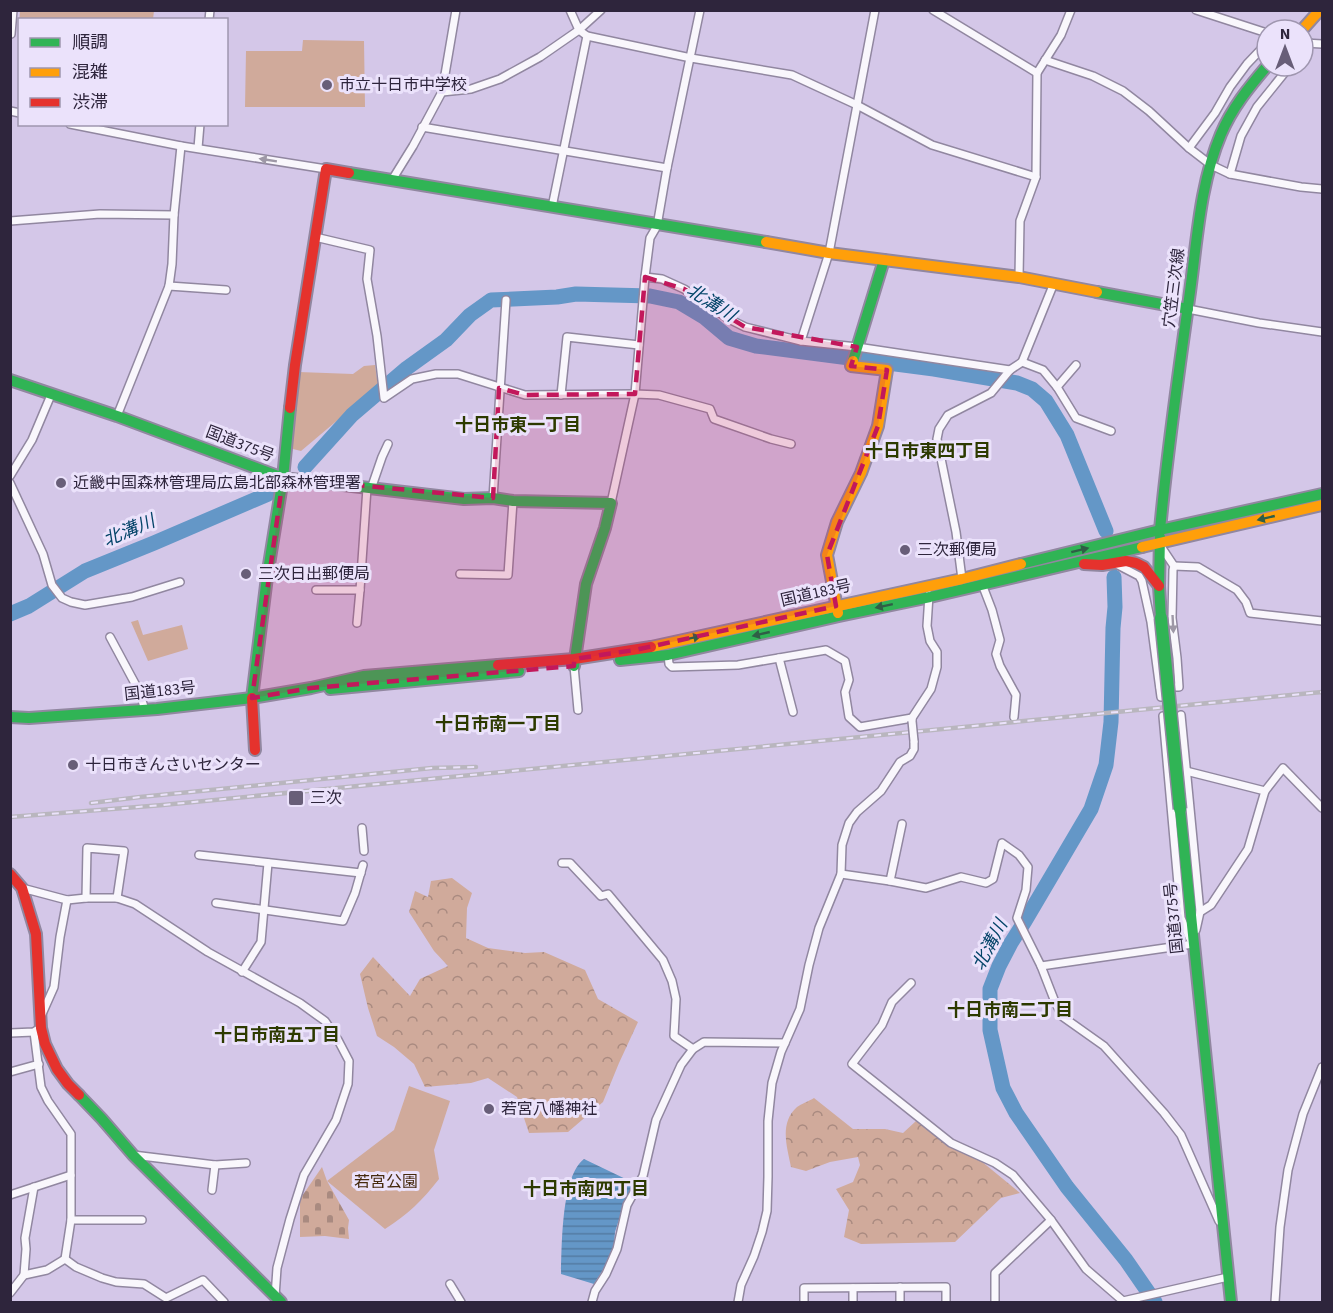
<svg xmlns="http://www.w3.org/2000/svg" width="1333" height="1313" font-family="'Source Sans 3','Noto Sans JP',sans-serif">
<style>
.forest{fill:url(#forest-crowns)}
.cemetery{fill:url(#cemetery-stones)}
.park{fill:#d0aa9b}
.water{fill:url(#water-rules)}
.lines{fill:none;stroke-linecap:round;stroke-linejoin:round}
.river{stroke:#6497c7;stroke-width:15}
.street-casing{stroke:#9187a0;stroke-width:10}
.fast-casing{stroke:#9187a0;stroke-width:14}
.slow-casing{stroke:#9187a0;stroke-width:14}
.jam-casing{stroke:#9187a0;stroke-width:14}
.street{stroke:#f9f7fc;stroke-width:7}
.fast{stroke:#30b455;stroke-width:10}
.slow{stroke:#ff9f0a;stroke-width:10}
.jam{stroke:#e5322d;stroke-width:10}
.rail-casing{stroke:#b9b6be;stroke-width:4.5}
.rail{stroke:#ebe2fb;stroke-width:2;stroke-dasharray:7;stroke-linecap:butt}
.street-bridge-casing{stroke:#9187a0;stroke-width:10;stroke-linecap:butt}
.fast-bridge-casing{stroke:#9187a0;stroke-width:15;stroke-linecap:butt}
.street-bridge{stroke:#f9f7fc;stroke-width:7}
.fast-bridge{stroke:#30b455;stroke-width:12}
.oneway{fill:#9e98a6}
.oneway2{fill:#2f5e46}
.marked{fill:#c2185b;fill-opacity:0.2;stroke:#c2185b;stroke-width:4.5;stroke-dasharray:12 8;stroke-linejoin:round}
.poi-dot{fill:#685e78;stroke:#ebe2fb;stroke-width:2}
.labels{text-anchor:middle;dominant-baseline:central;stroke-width:6;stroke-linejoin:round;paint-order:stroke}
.poi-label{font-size:16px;fill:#2e253c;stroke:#ebe2fb;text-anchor:start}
.street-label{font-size:16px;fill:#2e253c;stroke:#ebe2fb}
.park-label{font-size:16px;fill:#45290e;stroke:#ebe2fb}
.water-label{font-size:18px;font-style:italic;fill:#044469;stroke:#ebe2fb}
.neighbourhood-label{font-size:18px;font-weight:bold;fill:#2d3a00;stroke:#ebe2fb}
</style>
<defs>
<pattern id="forest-crowns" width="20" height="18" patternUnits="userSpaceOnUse" patternTransform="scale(1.5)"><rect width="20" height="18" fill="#d0aa9b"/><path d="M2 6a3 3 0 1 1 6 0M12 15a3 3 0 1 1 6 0" fill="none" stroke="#a98a80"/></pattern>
<pattern id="cemetery-stones" width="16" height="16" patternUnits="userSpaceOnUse" patternTransform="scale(1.5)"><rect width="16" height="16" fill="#d0aa9b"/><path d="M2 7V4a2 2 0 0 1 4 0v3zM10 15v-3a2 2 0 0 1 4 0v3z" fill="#a98a80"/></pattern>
<pattern id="water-rules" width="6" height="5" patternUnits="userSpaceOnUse" patternTransform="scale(1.5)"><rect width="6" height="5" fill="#6497c7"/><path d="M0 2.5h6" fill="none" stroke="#537ba3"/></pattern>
</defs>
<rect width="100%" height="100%" fill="#d4c7e8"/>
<g class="forest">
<polygon points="452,878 472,893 467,908 466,938 488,948 525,953 544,952 585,970 598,999 638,1022 619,1063 603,1102 568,1132 529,1133 517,1097 488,1078 471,1083 425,1087 414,1064 394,1047 377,1036 368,1008 360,974 373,957 410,996 420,979 448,966 434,951 409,912 415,891 428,897 431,881"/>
<path d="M814 1098 853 1129H885L903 1133 916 1121 938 1135 975 1156 1020 1193 1001 1198 955 1242 861 1244 844 1237 849 1210 836 1189 853 1182 860 1165 858 1157 830 1162 806 1171 791 1167C787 1147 779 1123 797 1107 801 1104 809 1101 814 1098Z"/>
</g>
<polygon class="cemetery" points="322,1167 327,1181 349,1220 348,1228 349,1239 325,1236 300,1237 300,1199"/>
<g class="park">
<polygon points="20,11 154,10 154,11 153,19 20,20 19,37 18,36"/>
<polygon points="303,40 364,41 365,107 245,107 246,51 302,51"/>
<polygon points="375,365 378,386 301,451 289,448 299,372 353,374 364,366"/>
<polygon points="138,620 143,635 182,625 188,649 148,661 131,622"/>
<path d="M409 1086 450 1101 434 1150 439 1179C422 1201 408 1214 385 1229L327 1181 394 1130Z"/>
</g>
<path class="water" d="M584 1159 634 1183 624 1204 615 1232 614 1246 606 1265 594 1284 561 1274C562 1247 561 1176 584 1159Z"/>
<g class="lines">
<g class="river">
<polyline points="305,467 352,415 407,368 446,340 470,315 491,300 557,297 576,294 650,296 679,302 704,317 729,338 756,346 934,369 1017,383 1032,389 1046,401 1067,435 1106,531"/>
<polyline points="1114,577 1115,607 1113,628 1111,722 1106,765 1091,809 1025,921 1011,943 999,966 990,989 990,1030 1003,1088 1016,1113 1067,1187 1126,1260 1155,1302"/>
<polyline points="10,614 29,606 85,571 154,543 268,494"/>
</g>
<defs>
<g id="street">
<polyline points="570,10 579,30 587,36 691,58 792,75 857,105 932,145 1036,177"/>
<polyline points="933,10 1037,73"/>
<polyline points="1196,10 1267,33"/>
<polyline points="209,20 210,10"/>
<polyline points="11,34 13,10"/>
<polyline points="1305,43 1322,44"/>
<polyline points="1303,52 1310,43"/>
<polyline points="1045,60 1093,76 1123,91 1149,111 1189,148 1211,165 1230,174 1301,187 1322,189"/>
<polyline points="442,92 471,89 500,79 540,57 579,30 601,10"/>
<polyline points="10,111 20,113"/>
<polyline points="70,124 181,146 326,169"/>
<polyline points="422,127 667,168"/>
<polyline points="198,148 200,124"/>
<polyline points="1189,148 1215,113 1230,87 1247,64 1267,43"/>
<polyline points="1230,174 1241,136 1257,107 1290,66"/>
<polyline points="392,180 413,146 442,92 456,10"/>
<polyline points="552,207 587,36"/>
<polyline points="10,221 100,214 174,215"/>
<polyline points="315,237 370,250 367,279 377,336 384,398 412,379 436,374 458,374 525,395 635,394 659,395 710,409 714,419 771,439 791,444"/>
<polyline points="645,277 662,279 684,289 729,319 745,327 801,341 857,347 1010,370"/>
<polyline points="1019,277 1020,221 1036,177 1037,73 1061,35 1071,10"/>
<polyline points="169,286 226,290"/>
<polyline points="1188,309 1259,323 1322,332"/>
<polyline points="801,341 829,253 875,10"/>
<polyline points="1022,362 1043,370 1057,387 1076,418 1111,431"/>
<polyline points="1057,387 1076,365"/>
<polyline points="561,395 567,337 639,345"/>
<polyline points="117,416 169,286 172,264 174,215 181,146"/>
<polyline points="10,476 32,440 51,395"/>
<polyline points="10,483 43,554 52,585 62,598 71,602 85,605 132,597 180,582"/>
<polyline points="371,489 382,457 388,444"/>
<polyline points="493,498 506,300"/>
<polyline points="611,503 635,394 645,277 650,238 657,226 667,168 700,10"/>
<polyline points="1116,564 1139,576 1142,581 1151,622 1161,697"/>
<polyline points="1174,566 1198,567 1237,590 1246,602 1250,613 1322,621"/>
<polyline points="460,574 508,575 513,501"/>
<polyline points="962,579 956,532 937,439 939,429 948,415 991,393 1010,370 1022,362 1054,283"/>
<polyline points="982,584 992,610 1000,640 996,654 1000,666 1016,695 1014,717"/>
<polyline points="316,590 360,590"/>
<polyline points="357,623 360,590 367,488"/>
<polyline points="110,637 139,691 145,710"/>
<polyline points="668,655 669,664 672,667 738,665 826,650 845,661 849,680 845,692 849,717 860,727 912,718"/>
<polyline points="779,658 793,712"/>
<polyline points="574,666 578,710"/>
<polyline points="1160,687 1179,687 1177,658 1172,618 1173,570 1174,566 1162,548"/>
<polyline points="1181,715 1200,912 1196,930"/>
<polyline points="1163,716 1181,918 1190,939"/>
<polyline points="912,721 912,718 931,689 937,667 937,652 930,641 927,626 929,595"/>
<polyline points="1186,771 1265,791 1248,849 1211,905 1200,912"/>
<polyline points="1265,791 1283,768 1322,808"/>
<polyline points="362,828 364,851"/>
<polyline points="199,855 361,873"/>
<polyline points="562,863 570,863 601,896 608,894 663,960 672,981 676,999 674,1036 693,1049"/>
<polyline points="841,874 890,881 902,824"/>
<polyline points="890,881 926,888 961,877 986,883 993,879 1002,843 1019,855 1028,867 1026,890 1017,918 1041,966 1055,1002 1063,1017 1104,1046 1164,1113 1181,1135 1219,1221"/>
<polyline points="22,888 67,900 86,898 117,898 135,904 208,952 300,1003 325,1021 338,1040 349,1061 348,1084 336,1120 304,1175 290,1219 277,1268 275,1297"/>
<polyline points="86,898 87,848 124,851 117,898"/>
<polyline points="216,903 343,921 355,893 363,865"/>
<polyline points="1041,966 1193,944"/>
<polyline points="242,972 261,942 268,863"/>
<polyline points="911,983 892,1002 882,1025 852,1064 951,1143 995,1163 1013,1175 1051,1220 1086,1269 1123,1301 1228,1277"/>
<polyline points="42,1014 54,987 60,937 67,900"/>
<polyline points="34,1032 41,1087 48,1101 71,1134 71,1220 65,1259"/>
<polyline points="10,1033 34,1032 37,1030"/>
<polyline points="10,1072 39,1064"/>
<polyline points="133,1155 215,1165 246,1163"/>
<polyline points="212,1190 215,1165"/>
<polyline points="10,1195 71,1175"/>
<polyline points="71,1220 142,1220"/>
<polyline points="65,1259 76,1267 102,1278 116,1282 144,1284 166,1298 203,1280 224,1302"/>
<polyline points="24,1275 26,1249 25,1238 34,1187"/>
<polyline points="450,1284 461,1302"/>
<polyline points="853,1288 853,1302"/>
<polyline points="10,1293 24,1275 47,1270 65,1259"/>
<polyline points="592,1302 595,1291 606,1274 617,1249 627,1205 643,1176 656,1120 681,1065 693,1049 704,1042 785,1043"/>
<polyline points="738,1302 741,1285 754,1256 762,1232 767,1211 768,1177 768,1121 772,1083 781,1052 800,1009 809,965 819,928 841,874 842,845 849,823 857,812 881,791 900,762 910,756 914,749 914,741"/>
<polyline points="804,1302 804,1288 946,1287 946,1302"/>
<polyline points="900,1302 900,1287"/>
<polyline points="995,1302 995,1273 1051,1220"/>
<polyline points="1275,1302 1280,1227 1288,1170 1303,1114 1322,1067"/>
</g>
<g id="fast">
<polyline points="349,173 766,242"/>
<polyline points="1097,292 1188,309"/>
<polyline points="853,361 884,260"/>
<polyline points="10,380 117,416 283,478 267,577 252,698"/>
<polyline points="290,408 283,478 464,499 493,498 513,501 611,503 605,528 586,584 574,666"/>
<path d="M1160 530C1167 453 1178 376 1189 299 1197 244 1199 186 1221 134 1232 108 1249 87 1267 66"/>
<polyline points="1160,537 1159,586 1161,618"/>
<polyline points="1021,564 1160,530 1322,494"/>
<polyline points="620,660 668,655 839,616 930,597 1142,547"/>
<polyline points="330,689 519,671"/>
<polyline points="10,717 29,718 157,709 252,698 311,688 364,676 498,665"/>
<polyline points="1180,809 1231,1302"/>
<polyline points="79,1095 102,1119 133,1155 281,1302"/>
</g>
<g id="slow">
<polyline points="1302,30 1320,10"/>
<polyline points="766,242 829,253 1019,277 1097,292"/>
<polyline points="1142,547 1322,505"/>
<polyline points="838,613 827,555 837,522 861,473 878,426 887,370 851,366 853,361"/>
<polyline points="651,647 962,579 1021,564"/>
</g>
<g id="jam">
<polyline points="290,408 295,365 326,169 349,173"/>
<polyline points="1084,564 1102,565 1126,561 1136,563 1144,567 1159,586"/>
<polyline points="498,665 574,659 651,647"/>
<polyline points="252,698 255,750"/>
<polyline points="10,874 22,888 36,934 41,1028 45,1044 57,1069 68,1084 79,1095"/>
</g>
</defs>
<use href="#street" class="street-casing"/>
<use href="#fast" class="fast-casing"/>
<use href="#slow" class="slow-casing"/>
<use href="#jam" class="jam-casing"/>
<use href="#street" class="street"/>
<use href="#fast" class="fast"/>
<use href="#slow" class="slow"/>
<use href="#jam" class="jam"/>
<defs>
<g id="rail">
<polyline points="91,803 140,797 432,768 476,767"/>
<polyline points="10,817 163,805 1322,692"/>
</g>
</defs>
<use href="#rail" class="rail-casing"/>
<use href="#rail" class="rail"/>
<defs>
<polyline id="street-bridge" points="912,721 914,741"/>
<polyline id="fast-bridge" points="1161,618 1180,809"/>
</defs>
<use href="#street-bridge" class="street-bridge-casing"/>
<use href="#fast-bridge" class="fast-bridge-casing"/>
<use href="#street-bridge" class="street-bridge"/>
<use href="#fast-bridge" class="fast-bridge"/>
</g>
<defs><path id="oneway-solid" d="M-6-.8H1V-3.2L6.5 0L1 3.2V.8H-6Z" transform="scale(1.5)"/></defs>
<g class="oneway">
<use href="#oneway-solid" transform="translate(268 160) rotate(-171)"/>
<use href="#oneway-solid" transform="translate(1173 624) rotate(87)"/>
</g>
<g class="oneway2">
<use href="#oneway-solid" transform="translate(1266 518) rotate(167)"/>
<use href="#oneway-solid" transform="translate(1080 550) rotate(-14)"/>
<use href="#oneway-solid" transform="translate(884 606) rotate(168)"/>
<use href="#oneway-solid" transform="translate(761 634) rotate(167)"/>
<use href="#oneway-solid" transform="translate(692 638) rotate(-12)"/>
</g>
<path class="marked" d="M645 277 684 289 745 327 857 347 851 366 887 370 878 426 827 555 836 606 635 650 574 659V666L311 688 252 698 283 478 493 498 499 388 525 395 635 394Z"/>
<g class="poi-dot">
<circle cx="327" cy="85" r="6"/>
<circle cx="61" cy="483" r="6"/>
<circle cx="905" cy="550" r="6"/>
<circle cx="246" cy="574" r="6"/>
<circle cx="73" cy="765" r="6"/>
<rect x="288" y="790" width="16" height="16" rx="3"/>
<circle cx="489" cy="1109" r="6"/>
</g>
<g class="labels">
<g class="poi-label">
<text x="339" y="85">市立十日市中学校</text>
<text x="73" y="483">近畿中国森林管理局広島北部森林管理署</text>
<text x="917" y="550">三次郵便局</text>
<text x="258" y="574">三次日出郵便局</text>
<text x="85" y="765">十日市きんさいセンター</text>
<text x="310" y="798">三次</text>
<text x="501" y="1109">若宮八幡神社</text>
</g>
<g class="street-label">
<text transform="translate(1174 288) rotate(-83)">穴笠三次線</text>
<text transform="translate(240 444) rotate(21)">国道375号</text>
<text transform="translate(816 593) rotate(-13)">国道183号</text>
<text transform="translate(160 691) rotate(-6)">国道183号</text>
<text transform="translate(1174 918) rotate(-96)">国道375号</text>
</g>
<g class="park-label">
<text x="386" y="1182">若宮公園</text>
</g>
<g class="water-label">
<text transform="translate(711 303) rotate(32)">北溝川</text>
<text transform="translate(129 531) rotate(-23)">北溝川</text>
<text transform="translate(990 945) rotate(-62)">北溝川</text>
</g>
<g class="neighbourhood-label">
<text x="518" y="425">十日市東一丁目</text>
<text x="928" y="451">十日市東四丁目</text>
<text x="498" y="724">十日市南一丁目</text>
<text x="1010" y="1010">十日市南二丁目</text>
<text x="277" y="1035">十日市南五丁目</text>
<text x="586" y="1189">十日市南四丁目</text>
</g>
</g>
<rect width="1333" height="1313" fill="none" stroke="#2e253c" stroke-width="24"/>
<rect x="18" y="18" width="210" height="108" fill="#ebe2fb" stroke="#9f96af" stroke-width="1.5"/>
<rect x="30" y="38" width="30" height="9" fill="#30b455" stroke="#9f96af" stroke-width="1.5"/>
<text x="72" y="48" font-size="18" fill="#2e253c">順調</text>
<rect x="30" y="68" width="30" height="9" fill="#ff9f0a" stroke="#9f96af" stroke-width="1.5"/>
<text x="72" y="78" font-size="18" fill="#2e253c">混雑</text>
<rect x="30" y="98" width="30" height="9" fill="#e5322d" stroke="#9f96af" stroke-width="1.5"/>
<text x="72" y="108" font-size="18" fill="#2e253c">渋滞</text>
<g transform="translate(1285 48)"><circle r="28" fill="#ebe2fb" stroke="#9f96af" stroke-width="1.5"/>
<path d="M0-4.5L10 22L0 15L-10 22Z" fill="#685e78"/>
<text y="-9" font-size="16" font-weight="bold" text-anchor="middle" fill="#2e253c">N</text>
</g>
</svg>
